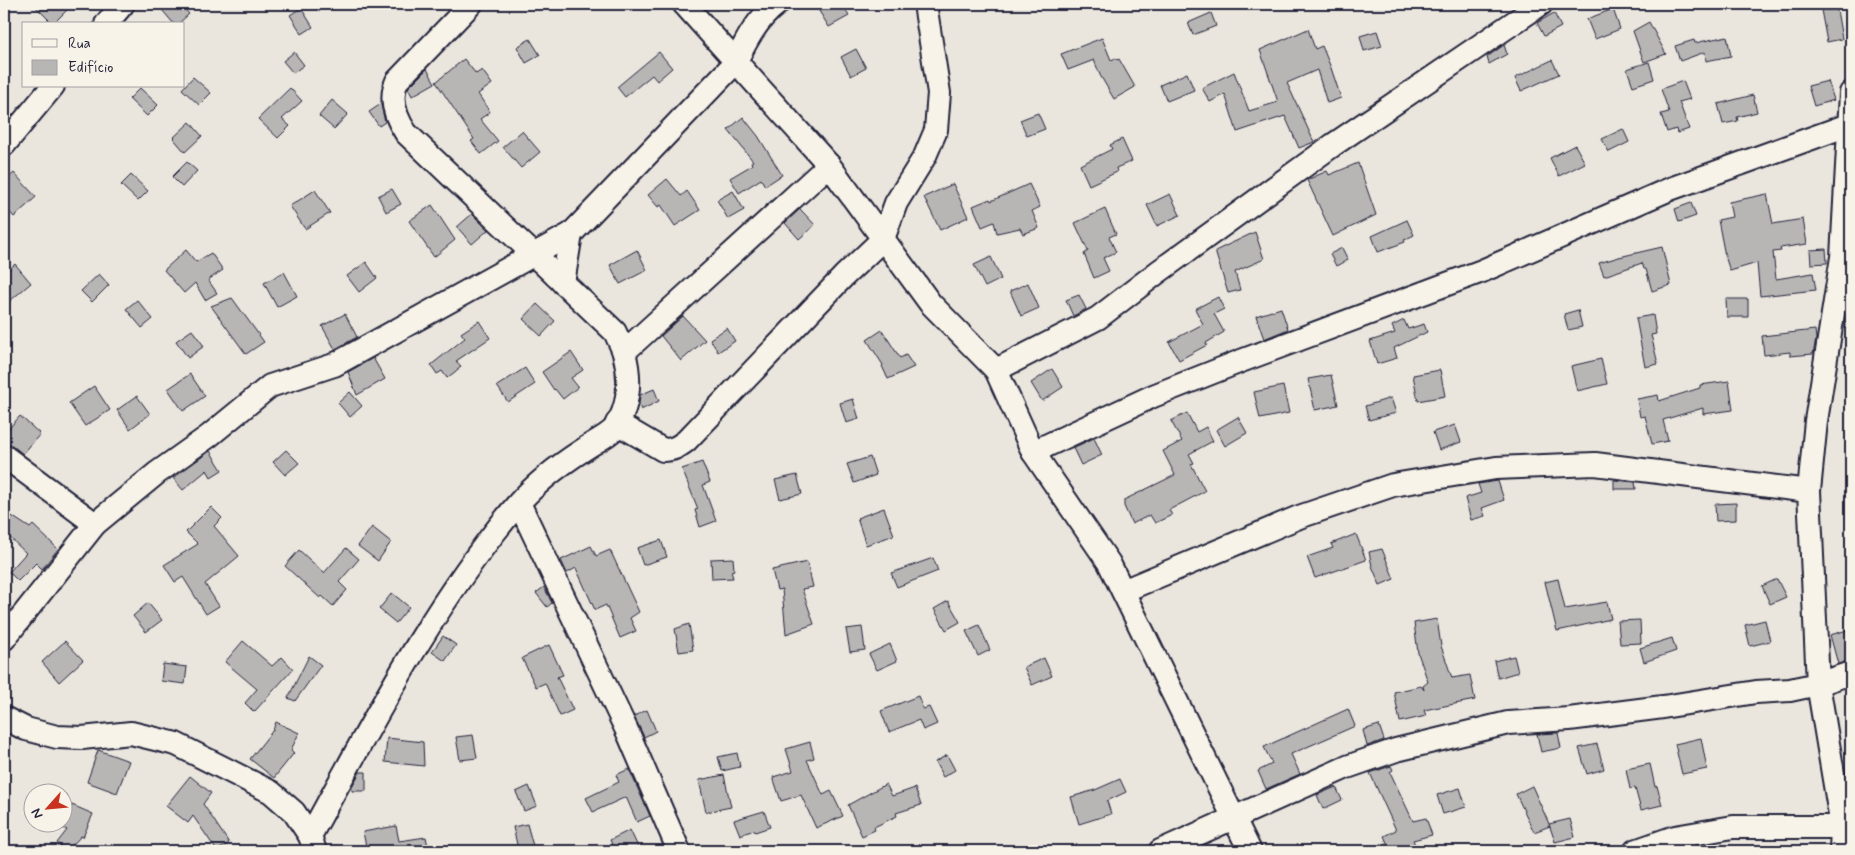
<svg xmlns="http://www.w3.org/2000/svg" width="1855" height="855" font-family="Mynerve,sans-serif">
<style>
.building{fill:#b8b6b5;stroke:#22223b}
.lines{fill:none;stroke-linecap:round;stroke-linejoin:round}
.minor-casing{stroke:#22223b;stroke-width:26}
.minor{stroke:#f7f3e8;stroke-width:22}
</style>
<rect width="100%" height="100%" fill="#eae6de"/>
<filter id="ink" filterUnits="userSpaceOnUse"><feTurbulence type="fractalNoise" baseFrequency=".02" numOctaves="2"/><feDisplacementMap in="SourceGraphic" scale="10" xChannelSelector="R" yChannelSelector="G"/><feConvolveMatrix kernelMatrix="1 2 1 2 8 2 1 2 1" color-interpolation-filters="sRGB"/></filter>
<g filter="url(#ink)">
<g class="building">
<polygon points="33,4 73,4 53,24"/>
<polygon points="157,4 180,4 189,14 178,24 174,24"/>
<polygon points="832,4 842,4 849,16 829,27 819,11"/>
<polygon points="301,8 313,27 302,34 290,15"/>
<polygon points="1613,9 1620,29 1595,39 1587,19"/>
<polygon points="1821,10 1837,10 1842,39 1827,42"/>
<polygon points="1211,13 1216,26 1193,35 1188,23"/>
<polygon points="1554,13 1561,27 1544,36 1537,23"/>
<polygon points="1649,22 1666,54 1644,62 1633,31"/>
<polygon points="1308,29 1315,49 1322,46 1331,68 1341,98 1327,103 1317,70 1287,83 1314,142 1299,148 1285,116 1237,132 1225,94 1210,102 1202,88 1234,72 1249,111 1278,102 1260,50"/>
<polygon points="1377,31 1382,46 1364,51 1360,36"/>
<polygon points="1727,36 1731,56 1706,61 1705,52 1680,61 1675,46 1694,40 1695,43"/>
<polygon points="1102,38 1111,60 1116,58 1117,60 1119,59 1135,87 1114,99 1100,75 1094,60 1068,70 1061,54"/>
<polygon points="530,39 540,55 526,63 517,47"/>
<polygon points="1504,45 1507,54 1489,64 1487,57"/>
<polygon points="856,49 866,68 851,76 841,57"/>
<polygon points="294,52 304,65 293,73 283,61"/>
<polygon points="659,52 672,68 657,81 652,75 625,97 617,87"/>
<polygon points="464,59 476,74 482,70 492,84 478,94 490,112 480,119 498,141 481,154 471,141 474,139 436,82"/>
<polygon points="1552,60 1559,74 1521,91 1515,78"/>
<polygon points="1649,62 1654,79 1633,86 1627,69"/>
<polygon points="427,69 435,83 412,96 408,88"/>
<polygon points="1187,73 1194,90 1167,101 1160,85"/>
<polygon points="193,77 211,93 199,105 182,89"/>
<polygon points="1683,81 1690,99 1679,102 1689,129 1677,133 1676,129 1667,132 1661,114 1669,112 1661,89"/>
<polygon points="1828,81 1834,100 1814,106 1808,86"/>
<polygon points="140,88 158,105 147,116 129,99"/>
<polygon points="290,88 302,101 282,119 290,126 278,138 258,119"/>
<polygon points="1753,95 1757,112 1737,117 1738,121 1723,124 1718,104"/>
<polygon points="332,100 348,114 334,129 319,116"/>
<polygon points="381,104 385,122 379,126 369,112"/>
<polygon points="1038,113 1045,129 1027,136 1020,120"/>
<polygon points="743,117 758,136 782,175 765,186 761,179 739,193 730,178 752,165 751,162 753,161 728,130"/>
<polygon points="190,122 202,136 185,152 173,138"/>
<polygon points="1623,129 1629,142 1609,152 1602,139"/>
<polygon points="522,131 540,152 521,168 503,147"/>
<polygon points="1122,139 1132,161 1116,168 1117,172 1089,185 1080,165 1112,149 1110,145"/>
<polygon points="1575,145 1585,163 1559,176 1550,158"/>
<polygon points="187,162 197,171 182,187 172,177"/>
<polygon points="1358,163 1376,215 1333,236 1307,180 1327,171 1329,175"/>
<polygon points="14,173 36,197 14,217 4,206 4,182"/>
<polygon points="131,175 148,191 138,201 121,185"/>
<polygon points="667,179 681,196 687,191 700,210 675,226 661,205 658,207 648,195"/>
<polygon points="953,184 968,217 940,230 924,197"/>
<polygon points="1029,184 1040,207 1032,211 1039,228 1023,234 1020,228 997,233 994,222 982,227 973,206 990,199 991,201"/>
<polygon points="392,189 401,204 386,212 378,196"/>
<polygon points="315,190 330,213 305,229 290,206"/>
<polygon points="733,191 744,210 728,219 717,200"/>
<polygon points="1170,194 1180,215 1157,226 1147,205"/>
<polygon points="1767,194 1773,224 1803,219 1807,244 1780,248 1781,251 1773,252 1776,279 1813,273 1816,290 1760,296 1757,263 1730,271 1725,256 1718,220 1732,217 1729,202"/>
<polygon points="1691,203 1696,216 1679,222 1675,209"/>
<polygon points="432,205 455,240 434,257 409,221"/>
<polygon points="800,209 815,225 799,239 785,223"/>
<polygon points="1105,209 1116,234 1109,237 1116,252 1103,258 1109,271 1094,278 1084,254 1088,251 1075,223"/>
<polygon points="472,214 488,230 472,244 457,227"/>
<polygon points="1407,220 1414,235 1404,240 1405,242 1378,252 1372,236"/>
<polygon points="1255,232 1264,259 1235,272 1240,290 1228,293 1215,251"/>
<polygon points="1662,247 1671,285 1652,291 1646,269 1644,269 1642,263 1604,276 1599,263 1619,257"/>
<polygon points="1342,248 1348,260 1336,266 1330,254"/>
<polygon points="1826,249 1827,263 1811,264 1810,250"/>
<polygon points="186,250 196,262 211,253 223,270 208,280 217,293 205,300 195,283 184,293 164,270"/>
<polygon points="637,250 647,270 620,284 610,265"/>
<polygon points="991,257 1001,279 985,287 974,265"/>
<polygon points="366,262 377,278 359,292 347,276"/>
<polygon points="15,264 31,283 4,306 4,274"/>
<polygon points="284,272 297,296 277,307 264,283"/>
<polygon points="99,274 109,285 92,302 81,291"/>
<polygon points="1028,283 1039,308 1021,316 1010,291"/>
<polygon points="1079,295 1086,309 1073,316 1066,300"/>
<polygon points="1218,297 1224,309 1214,314 1224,332 1206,343 1207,345 1179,360 1169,342 1203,324 1195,309"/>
<polygon points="232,298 264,342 246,354 211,306"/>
<polygon points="1726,299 1748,299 1748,317 1727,317"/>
<polygon points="137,300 153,319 142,328 126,309"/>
<polygon points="537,304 555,321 541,336 523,319"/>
<polygon points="1281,308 1288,329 1264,339 1256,316"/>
<polygon points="1578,310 1582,327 1568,330 1564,314"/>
<polygon points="345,314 357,337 335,349 322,326"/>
<polygon points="1653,315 1656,334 1651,335 1658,364 1645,367 1636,318"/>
<polygon points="683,316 705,340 681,361 661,336"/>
<polygon points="1404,320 1408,329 1424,324 1427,332 1394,348 1397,358 1377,364 1370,341 1395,333 1392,326"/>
<polygon points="479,321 490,338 456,361 461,367 447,378 442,371 437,374 431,365 465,338 461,333"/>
<polygon points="727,328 735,341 718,352 710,339"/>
<polygon points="192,330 204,346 188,358 176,341"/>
<polygon points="882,330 900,358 906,355 914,367 888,379 882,366 883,365 867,340"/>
<polygon points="1815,330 1816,339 1813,354 1790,356 1790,352 1764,355 1762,336"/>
<polygon points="571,352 583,370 571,378 578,387 563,399 555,389 554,390 542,372"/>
<polygon points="373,358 385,379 357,395 348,372"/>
<polygon points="1601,359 1607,384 1577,391 1571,366"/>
<polygon points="525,368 535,384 508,402 497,386"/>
<polygon points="1052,369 1063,387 1042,401 1031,383"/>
<polygon points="1440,370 1445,396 1418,401 1413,375"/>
<polygon points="190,374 205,396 183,411 168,389"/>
<polygon points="1331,375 1338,405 1315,410 1308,379"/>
<polygon points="1729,381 1733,410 1703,414 1703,408 1663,420 1668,441 1652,444 1645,416 1640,417 1637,399 1658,395 1659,401 1700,388 1700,385"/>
<polygon points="94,386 110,410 85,426 69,403"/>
<polygon points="1283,386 1289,413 1260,419 1254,392"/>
<polygon points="654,389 659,401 641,410 639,405 640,395"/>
<polygon points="350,392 362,406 350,417 338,403"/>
<polygon points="137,396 150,414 130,429 117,410"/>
<polygon points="1391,398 1396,413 1369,420 1365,406"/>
<polygon points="853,399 859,419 846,423 840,403"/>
<polygon points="1187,413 1197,432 1206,427 1213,441 1189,454 1194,463 1191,464 1205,491 1169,510 1172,515 1155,523 1150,515 1132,524 1124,506 1124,500 1175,475 1163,451 1182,441 1171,421"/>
<polygon points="20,416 40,434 23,454 12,445 4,443 4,434"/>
<polygon points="1238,417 1247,433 1225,446 1216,430"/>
<polygon points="1455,425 1461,442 1439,450 1433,432"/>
<polygon points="1094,438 1102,455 1081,465 1073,448"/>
<polygon points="286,450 299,463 285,475 273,462"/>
<polygon points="210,451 222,470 211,477 207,470 183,490 173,478"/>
<polygon points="870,457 876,475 854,483 847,464"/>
<polygon points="702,462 710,482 703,485 716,521 700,527 695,510 698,509 682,469"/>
<polygon points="797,475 802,494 780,499 775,480"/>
<polygon points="1614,480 1635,482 1636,489 1614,489"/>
<polygon points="1498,481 1504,500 1482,508 1485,516 1471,520 1465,498 1481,493 1478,484"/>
<polygon points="1736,503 1736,520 1716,521 1715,504"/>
<polygon points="211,507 222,518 214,526 239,556 205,584 219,606 206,614 183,577 175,582 164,565 198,544 186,532"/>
<polygon points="884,508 894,535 866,545 857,518"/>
<polygon points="4,511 30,528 33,525 58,549 42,569 36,563 18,581 9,572 26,553 4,532"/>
<polygon points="372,527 391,542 378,561 358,546"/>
<polygon points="1356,534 1366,560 1315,578 1307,557 1333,548 1331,544"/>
<polygon points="661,540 667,557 643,565 637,548"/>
<polygon points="591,546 596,556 610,550 639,612 630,618 636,631 620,638 606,605 595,610 576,568 567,573 561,560"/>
<polygon points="346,548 359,559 339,582 347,590 333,606 322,596 320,598 285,566 299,550 324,573"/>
<polygon points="1382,549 1394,579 1380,585 1372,566 1369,552"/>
<polygon points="733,558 734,570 731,571 733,578 712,579 711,559"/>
<polygon points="933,558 938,571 897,587 891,573"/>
<polygon points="807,562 813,587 802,589 814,624 786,634 782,589 777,590 772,570"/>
<polygon points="1558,579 1565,609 1607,602 1611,619 1557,631 1545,582"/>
<polygon points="1777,579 1786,597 1770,604 1762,586"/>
<polygon points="544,587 552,603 547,607 536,593"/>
<polygon points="392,593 409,607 396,623 379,609"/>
<polygon points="948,601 960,622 946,630 934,609"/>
<polygon points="148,603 162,620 146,632 133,616"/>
<polygon points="1437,619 1441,646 1452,678 1470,675 1475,700 1424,710 1426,716 1400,722 1394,692 1421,686 1424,690 1423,686 1428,682 1418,653 1414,623"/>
<polygon points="1640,620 1641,643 1620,644 1618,621"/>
<polygon points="1765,620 1770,641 1750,646 1745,625"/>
<polygon points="689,624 693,650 679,652 675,629"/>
<polygon points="979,625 990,650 978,656 966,631"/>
<polygon points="862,627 865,650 850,652 846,629"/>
<polygon points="1851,629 1851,660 1838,664 1830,635"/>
<polygon points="443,636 456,645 445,661 432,652"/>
<polygon points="1672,638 1676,651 1644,662 1640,648"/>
<polygon points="65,641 83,660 59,682 42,662"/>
<polygon points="243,641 272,666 282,657 293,669 254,712 245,703 257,689 225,662"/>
<polygon points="890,644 897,661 877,670 869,654"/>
<polygon points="549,645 563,675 557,677 573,710 560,716 545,683 536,687 522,658"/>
<polygon points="309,656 321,665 295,701 288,698"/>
<polygon points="1514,656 1518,672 1498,678 1494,661"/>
<polygon points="1044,658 1052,676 1032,685 1024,667"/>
<polygon points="163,664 187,667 185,684 161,681"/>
<polygon points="918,696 923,709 929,707 937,724 923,730 919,720 889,732 881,711"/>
<polygon points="1348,709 1355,726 1291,754 1300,774 1266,789 1258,771 1272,764 1264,747"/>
<polygon points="647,710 656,731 644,737 634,716"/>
<polygon points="276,722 299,733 291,750 294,753 274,778 250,759 273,730"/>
<polygon points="1379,725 1384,740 1367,746 1363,730"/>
<polygon points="1558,733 1561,748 1541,752 1537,734"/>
<polygon points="473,735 477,758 460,760 456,737"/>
<polygon points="387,738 423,742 424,766 385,762"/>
<polygon points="1701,738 1707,769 1682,774 1675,744"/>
<polygon points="810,742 814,758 807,760 823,795 831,791 843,816 816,828 801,795 781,801 773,777 793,771 786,749"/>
<polygon points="1597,744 1604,769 1587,774 1579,748"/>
<polygon points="98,750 129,761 117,793 87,782"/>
<polygon points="737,753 740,767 722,771 718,757"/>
<polygon points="947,755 955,770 943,777 935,762"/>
<polygon points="1650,764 1655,787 1657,786 1662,805 1641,810 1635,788 1630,789 1626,769"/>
<polygon points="1391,766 1393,770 1390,772 1413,821 1426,818 1432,835 1413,840 1418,851 1391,851 1384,836 1396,830 1370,773"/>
<polygon points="629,769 650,816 637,822 626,797 593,812 586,798 619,782 616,775"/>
<polygon points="360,772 366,772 366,791 352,791 352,787"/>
<polygon points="724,775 731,807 706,812 699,780"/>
<polygon points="190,776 211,793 203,804 229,843 217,851 193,816 188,823 166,806"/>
<polygon points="1120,779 1126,792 1107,801 1111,814 1079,824 1071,797 1095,790"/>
<polygon points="886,784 892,796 915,788 921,805 896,813 897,816 874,827 875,830 862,836 848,805"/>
<polygon points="529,786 537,806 524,811 516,792"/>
<polygon points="1532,786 1550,826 1534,832 1516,794"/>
<polygon points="1336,787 1342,800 1323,809 1317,795"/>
<polygon points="1460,788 1466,807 1443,814 1437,795"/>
<polygon points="72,805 93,814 83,837 81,836 67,851 57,843 67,830 63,828"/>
<polygon points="764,811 770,827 755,832 754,830 740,835 734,820"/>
<polygon points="1570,819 1575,837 1555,842 1549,824"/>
<polygon points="527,824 533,846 518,849 513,827"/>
<polygon points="396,826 399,841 426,837 429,851 367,851 363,832"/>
<polygon points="630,830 640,851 615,851 610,840"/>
</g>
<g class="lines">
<defs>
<g id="minor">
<polyline points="684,4 829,165 930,303 996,370 1033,452 1109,563 1250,851"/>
<polyline points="106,24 123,4"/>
<polyline points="4,145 53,86"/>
<polyline points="563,283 571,234"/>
<polyline points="624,352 829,165"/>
<polyline points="996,370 1098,318 1158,272 1333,145 1541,4"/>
<path d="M617 423 663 450C673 450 678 447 686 441L844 276 883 239 896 203 925 156 936 130 939 93 925 4"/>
<polyline points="1033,452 1153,396 1241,361 1482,271 1670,189 1851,124"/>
<polyline points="4,456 95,524"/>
<polyline points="519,503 629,735 679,851"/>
<polyline points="1123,591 1299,517 1393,485 1496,468 1595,464 1809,491"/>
<path d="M4 639 95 524 157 473 209 436 270 386 334 365 571 234 735 63C746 41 757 19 777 4"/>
<polyline points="4,718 26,729 57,737 82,738 131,733 176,744 271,792 294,812 310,836 315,851"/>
<path d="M310 836C373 722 432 605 516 506 535 484 558 466 583 450 591 444 608 436 614 429 630 408 631 377 624 353 622 346 618 339 615 332L406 133C396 118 389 99 397 81L471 4"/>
<polyline points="1160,851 1347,767 1396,750 1508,723 1569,719 1663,707 1756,692 1790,690 1818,684 1851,673"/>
<polyline points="1635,851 1675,837 1733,827 1842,827"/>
<polyline points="1841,851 1842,827 1818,684 1809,491 1816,421 1842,257 1851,93"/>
</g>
</defs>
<use href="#minor" class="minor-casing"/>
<use href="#minor" class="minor"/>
</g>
</g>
<rect width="1855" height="855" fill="none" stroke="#f7f3e8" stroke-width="20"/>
<rect x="10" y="10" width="1835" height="835" fill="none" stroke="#22223b" stroke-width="2" filter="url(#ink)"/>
<rect x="22" y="22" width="162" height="65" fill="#f7f3e8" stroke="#a29fa3"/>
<rect x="32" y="39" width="25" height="8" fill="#f7f3e8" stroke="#a29fa3"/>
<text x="68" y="48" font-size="15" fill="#22223b">Rua</text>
<rect x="32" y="60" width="25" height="15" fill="#b8b6b5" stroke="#a29fa3"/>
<text x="68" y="72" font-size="15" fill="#22223b">Edifício</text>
<g transform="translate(48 808) rotate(243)"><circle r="24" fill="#f7f3e8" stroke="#a29fa3"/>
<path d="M0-4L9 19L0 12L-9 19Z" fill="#c8321e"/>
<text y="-8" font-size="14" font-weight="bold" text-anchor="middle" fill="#22223b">N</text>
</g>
</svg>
